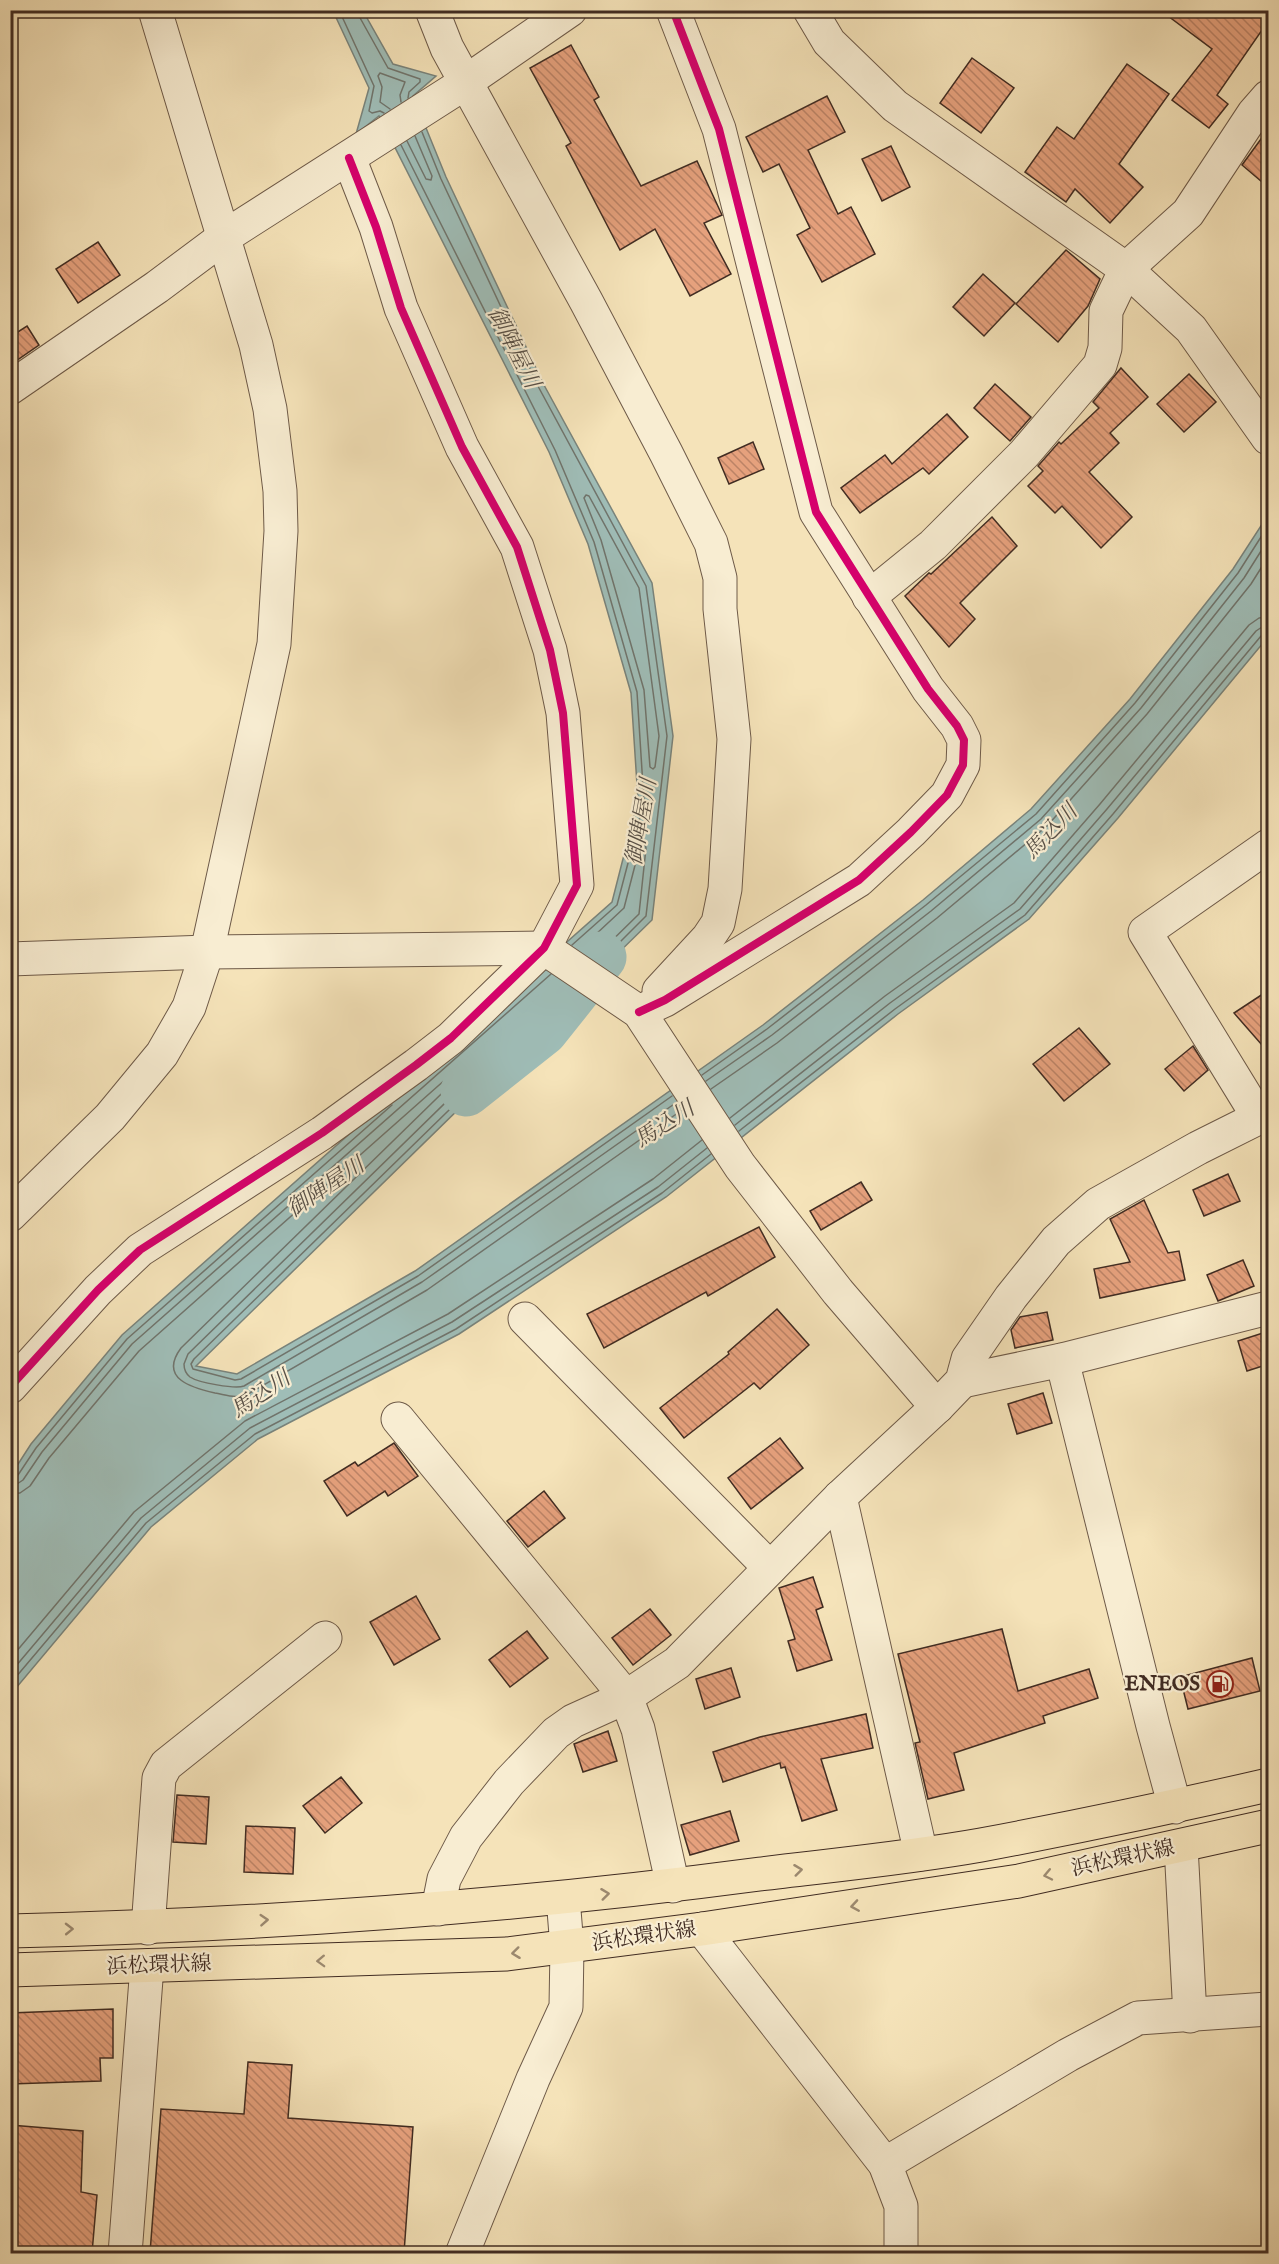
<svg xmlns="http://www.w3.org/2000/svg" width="1279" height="2264" font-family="'IM FELL English','Noto Serif JP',serif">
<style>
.water{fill:#9fbdb7;stroke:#79837b;stroke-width:1.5}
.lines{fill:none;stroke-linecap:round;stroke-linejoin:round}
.shore{stroke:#70746c;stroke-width:1.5}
.river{stroke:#9fbdb7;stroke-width:51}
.building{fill:url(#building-back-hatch);stroke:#412c22;stroke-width:1.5}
.minor-casing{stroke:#6e5a48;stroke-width:35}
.major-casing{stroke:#412c22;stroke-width:35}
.minor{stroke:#f8edd2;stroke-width:33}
.major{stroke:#f5e3b9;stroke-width:33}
.cycleway-casing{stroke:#f8edd2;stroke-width:11}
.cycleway{stroke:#d6006c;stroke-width:8}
.oneway{stroke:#9b886e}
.labels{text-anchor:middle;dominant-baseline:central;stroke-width:4.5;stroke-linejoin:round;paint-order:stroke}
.poi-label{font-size:21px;font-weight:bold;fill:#412c22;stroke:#f8edd2;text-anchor:end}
.street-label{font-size:21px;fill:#412c22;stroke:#f8edd2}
.water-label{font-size:22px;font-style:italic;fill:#585047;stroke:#f8edd2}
</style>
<defs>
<pattern id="building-back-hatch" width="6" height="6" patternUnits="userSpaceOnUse" patternTransform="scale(1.5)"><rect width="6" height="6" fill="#e6a17d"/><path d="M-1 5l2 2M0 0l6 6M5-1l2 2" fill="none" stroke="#bc8366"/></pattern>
</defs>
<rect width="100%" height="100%" fill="#f5e3b9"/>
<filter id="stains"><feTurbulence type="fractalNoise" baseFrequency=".00333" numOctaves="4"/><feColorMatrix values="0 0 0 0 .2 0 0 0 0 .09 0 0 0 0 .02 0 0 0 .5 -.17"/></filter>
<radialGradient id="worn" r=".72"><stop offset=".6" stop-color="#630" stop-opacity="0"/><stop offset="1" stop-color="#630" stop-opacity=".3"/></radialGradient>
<polygon class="water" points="333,11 363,11 393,64 436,76 413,96 446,177 544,385 652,583 673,736 652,920 196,1366 237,1374 415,1271 763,1025 923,900 1031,809 1130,699 1233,569 1268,515 1268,637 1118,818 1029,919 898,1014 666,1197 459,1334 258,1439 151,1527 11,1694 11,1475 31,1444 122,1335 612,902 638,800 631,693 588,544 549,452 379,116 356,134 369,88"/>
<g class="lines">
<g class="shore">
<polyline points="339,10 374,86 369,111 372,113 380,111 384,113"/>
<polyline points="359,10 359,16 388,68 420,79 420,82 409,92 408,98"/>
<polyline points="390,109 380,102 382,87 378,76 380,73 405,82 400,95 401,102"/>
<polyline points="422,132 441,179 539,388 646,586 667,736 646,916 599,963"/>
<polyline points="407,141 426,179 431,180 432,176 415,136"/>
<polyline points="401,145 555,450 594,542 637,692 644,802 617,905 572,945"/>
<polygon points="586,495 589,496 639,588 659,736 655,767 653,769 650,767 644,690 601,540 584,498"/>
<polyline points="579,950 624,908 640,846 645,845 646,848 639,914 593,959"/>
<path d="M566 985 188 1354 184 1364C184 1369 185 1373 190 1377 199 1383 235 1389 244 1386L422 1282 677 1102"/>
<polyline points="573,989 194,1359 191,1364 193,1369 235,1380 241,1379 418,1276 672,1096"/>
<polyline points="702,1075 767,1029 926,905 1036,814 1135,703 1238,573 1268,526"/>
<polyline points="706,1081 772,1035 931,911 1041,819 1141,708 1244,578 1268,540"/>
<polyline points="711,1089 777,1043 937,918 1047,826 1147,714 1251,584 1268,557"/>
<polyline points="730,1118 885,996 1014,903 1100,804 1249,625 1259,618 1268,617"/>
<polyline points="735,1125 890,1003 1020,909 1107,809 1256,631 1262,627 1268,626"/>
<polyline points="739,1131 895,1009 1025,915 1113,814 1261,636 1268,634"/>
<polyline points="10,1477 18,1475 36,1448 127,1339 392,1105"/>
<polyline points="10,1485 17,1484 23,1480 42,1452 132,1344 551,974"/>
<path d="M10 1494 20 1493 30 1486 49 1458 139 1351 473 1055 476 1056V1060L181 1348C158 1379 193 1388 215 1393 227 1395 237 1399 248 1394L427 1290 682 1110"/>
<polyline points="10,1659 134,1512 245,1421 448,1314 653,1179 702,1140"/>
<polyline points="10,1673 141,1518 250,1428 452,1322 658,1187 707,1148"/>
<polyline points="10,1684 146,1523 255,1434 456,1329 662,1193 711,1154"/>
</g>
<polyline class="river" points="466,1091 543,1030 601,957"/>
</g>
<g class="building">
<polygon points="1160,10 1255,10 1269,20 1217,95 1228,104 1209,128 1172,100 1212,49"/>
<polygon points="571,45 599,97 594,100 641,186 697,161 722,215 704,223 731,274 690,296 655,229 620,250 566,146 571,143 530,68"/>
<polygon points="972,58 1014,88 981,133 940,103"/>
<polygon points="1127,64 1169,94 1119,164 1143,187 1110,223 1075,189 1066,202 1025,172 1057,127 1074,139"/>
<polygon points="827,96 845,132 808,150 838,214 851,207 875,254 822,282 797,235 810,228 779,164 763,172 746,137"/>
<polygon points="1269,128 1269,188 1242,165"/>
<polygon points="891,146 910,187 882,201 862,159"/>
<polygon points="98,242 120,275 78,303 56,269"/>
<polygon points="1066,250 1100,279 1088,306 1058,342 1016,304"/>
<polygon points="983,274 1015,303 984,336 953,307"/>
<polygon points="27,326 39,345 10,365 10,337"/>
<polygon points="1121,368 1148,397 1110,433 1119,443 1089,472 1132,517 1101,548 1062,506 1055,513 1028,486 1043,471 1038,466 1059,442 1061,444 1099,408 1093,402"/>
<polygon points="1189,374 1216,402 1184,432 1157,404"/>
<polygon points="995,384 1031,417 1010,441 974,408"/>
<polygon points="947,414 968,437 929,474 923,468 860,513 841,488 885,455 892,464"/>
<polygon points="753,442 764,469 729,484 718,458"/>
<polygon points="992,517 1017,546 960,603 975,619 949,647 905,596 929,573 931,574"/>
<polygon points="1269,990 1269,1053 1234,1013"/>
<polygon points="1079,1028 1110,1064 1064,1101 1033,1064"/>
<polygon points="1193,1046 1208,1070 1184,1091 1165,1069"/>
<polygon points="1228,1174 1240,1201 1204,1216 1193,1190"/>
<polygon points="861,1182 872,1200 821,1230 810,1211"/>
<polygon points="1144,1200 1168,1253 1179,1251 1185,1280 1100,1298 1094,1269 1130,1262 1110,1219"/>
<polygon points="759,1227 775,1257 708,1296 706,1292 604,1348 587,1314"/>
<polygon points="1243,1260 1254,1286 1218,1301 1207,1275"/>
<polygon points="777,1309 809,1345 760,1389 754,1383 684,1438 660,1408 729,1354 728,1352"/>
<polygon points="1047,1312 1053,1340 1015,1348 1011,1330 1020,1317"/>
<polygon points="1269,1331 1269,1364 1247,1371 1238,1341"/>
<polygon points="1043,1393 1052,1423 1017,1434 1008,1404"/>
<polygon points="780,1438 803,1468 751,1509 728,1478"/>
<polygon points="394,1443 418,1476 388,1496 385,1491 347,1516 324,1481 355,1462 358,1466"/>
<polygon points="544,1491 565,1518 528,1547 507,1521"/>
<polygon points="813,1577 823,1607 816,1610 832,1660 797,1671 788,1641 795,1639 779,1588"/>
<polygon points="416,1596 440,1639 394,1665 370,1622"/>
<polygon points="650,1609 671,1635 633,1665 612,1638"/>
<polygon points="1002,1629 1018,1691 1089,1669 1098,1698 1043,1716 1045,1723 954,1753 964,1790 928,1799 915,1743 920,1742 898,1654"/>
<polygon points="527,1631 548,1658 510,1687 489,1660"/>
<polygon points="1252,1658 1260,1691 1188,1709 1180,1677"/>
<polygon points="731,1668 740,1697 705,1709 696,1679"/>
<polygon points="866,1714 873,1748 821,1759 837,1810 802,1821 785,1767 781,1768 780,1763 723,1782 713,1752 760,1737"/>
<polygon points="608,1731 617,1761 583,1772 574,1744"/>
<polygon points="341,1777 362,1803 325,1833 303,1806"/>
<polygon points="177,1795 209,1797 206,1844 173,1842"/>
<polygon points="730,1811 739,1841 690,1855 681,1825"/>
<polygon points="246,1826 295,1828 293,1874 244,1872"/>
<polygon points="113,2009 113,2058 100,2058 101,2081 10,2084 10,2013"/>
<polygon points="248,2062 292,2065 288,2118 413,2127 404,2253 150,2253 161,2109 244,2114"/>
<polygon points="10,2125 83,2131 81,2192 97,2195 92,2253 10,2253"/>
</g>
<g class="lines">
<defs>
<g id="minor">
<polyline points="432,10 447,48 586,301 666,453 711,543 720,578 720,609 734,739 725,889 718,923 708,938 659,991"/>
<polyline points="810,10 829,42 895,106 1126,269 1191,329 1268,438"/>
<polyline points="10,388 157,287 224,237 454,90 570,10"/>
<polyline points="869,597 933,545 1024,454 1100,365 1105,348 1106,311 1126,269 1188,213 1254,113 1268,97"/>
<polyline points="10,959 207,952 544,948 639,1012 740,1166 838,1292 937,1407"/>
<polyline points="639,1012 665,1000 859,880 911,832 947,795 963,765 964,740 957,726 928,689 816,512 719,129 673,10"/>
<polyline points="1259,1118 1145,932 1268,846"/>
<polyline points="10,1215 110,1117 162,1054 189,1007 207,952 274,644 281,531 280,491 270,409 256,345 155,10"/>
<polyline points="525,1319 770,1568"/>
<polyline points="1062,1360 1153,1726 1175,1807"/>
<polyline points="962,1381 1062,1360 1268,1308"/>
<polyline points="10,1387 98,1290 140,1250 322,1133 416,1065 451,1038 544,948 577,885 563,713 550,650 517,547 462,447 401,308 376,227 349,158"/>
<polyline points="398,1419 626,1697 638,1729 673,1886"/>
<polyline points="840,1497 921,1854"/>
<polyline points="1181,1846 1190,2016"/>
<polyline points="438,1909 444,1879 466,1837 509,1782 556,1733 573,1721 626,1697 677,1663 840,1497 937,1407 962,1381 968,1359 1011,1297 1056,1241 1098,1204 1198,1148 1268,1113"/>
<polyline points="148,1928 159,1778 166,1765 325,1638"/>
<polyline points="702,1929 885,2164 901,2206 901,2254"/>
<polyline points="885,2164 1068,2055 1138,2018 1268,2009"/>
<polyline points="125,2254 147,1966"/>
<polyline points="462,2254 533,2079 566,2007 567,1947 563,1898"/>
</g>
<g id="major">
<path d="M10 1931C261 1925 511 1907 760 1874 834 1865 908 1858 981 1845 1077 1827 1173 1807 1268 1785"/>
<polyline points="10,1970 507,1954 702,1929 1019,1881 1268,1826"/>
</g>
</defs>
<use href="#minor" class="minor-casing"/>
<use href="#major" class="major-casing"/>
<use href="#minor" class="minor"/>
<use href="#major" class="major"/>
<defs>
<g id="cycleway">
<polyline points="639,1012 665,1000 859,880 911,832 947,795 963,765 964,740 957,726 928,689 816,512 719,129 673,10"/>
<polyline points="10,1387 98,1290 140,1250 322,1133 416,1065 451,1038 544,948 577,885 563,713 550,650 517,547 462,447 401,308 376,227 349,158"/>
</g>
</defs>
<use href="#cycleway" class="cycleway-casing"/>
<use href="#cycleway" class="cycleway"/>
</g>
<defs><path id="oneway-chevron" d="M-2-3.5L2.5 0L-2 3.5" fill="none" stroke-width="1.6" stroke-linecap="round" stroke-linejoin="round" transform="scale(1.5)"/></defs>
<g class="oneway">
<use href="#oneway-chevron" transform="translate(798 1870) rotate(-7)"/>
<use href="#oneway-chevron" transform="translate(1048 1875) rotate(168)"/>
<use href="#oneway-chevron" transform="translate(605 1894) rotate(-7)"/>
<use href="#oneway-chevron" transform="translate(855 1906) rotate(171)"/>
<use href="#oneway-chevron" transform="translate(264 1920) rotate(-4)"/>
<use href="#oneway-chevron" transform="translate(69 1929) rotate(-1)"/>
<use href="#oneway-chevron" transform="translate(516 1953) rotate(173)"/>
<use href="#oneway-chevron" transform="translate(321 1961) rotate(178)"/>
</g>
<defs>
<symbol id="fuel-ring" viewBox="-11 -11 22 22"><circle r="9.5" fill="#f8edd2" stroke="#8f2418" stroke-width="1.5"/><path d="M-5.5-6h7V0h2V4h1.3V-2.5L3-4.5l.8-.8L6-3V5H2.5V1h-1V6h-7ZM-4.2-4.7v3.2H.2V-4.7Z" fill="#8f2418"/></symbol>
</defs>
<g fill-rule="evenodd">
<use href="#fuel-ring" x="1205" y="1669" width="30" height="30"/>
</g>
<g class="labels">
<g class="poi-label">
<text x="1200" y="1684">ENEOS</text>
</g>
<g class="street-label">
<text transform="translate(1123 1859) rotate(-12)">浜松環状線</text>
<text transform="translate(644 1937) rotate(-8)">浜松環状線</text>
<text transform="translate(159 1966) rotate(-2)">浜松環状線</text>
</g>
<g class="water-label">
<text transform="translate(513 348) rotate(63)">御陣屋川</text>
<text transform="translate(642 822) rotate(-80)">御陣屋川</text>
<text transform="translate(1051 832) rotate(-46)">馬込川</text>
<text transform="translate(665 1125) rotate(-33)">馬込川</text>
<text transform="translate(326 1188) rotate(-34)">御陣屋川</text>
<text transform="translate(261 1395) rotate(-34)">馬込川</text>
</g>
</g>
<rect width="1279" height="2264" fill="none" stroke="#f5e3b9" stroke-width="36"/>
<rect x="12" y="12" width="1255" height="2240" fill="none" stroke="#412c22" stroke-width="3"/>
<rect x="18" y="18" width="1243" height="2228" fill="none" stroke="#412c22" stroke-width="1.5"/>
<rect width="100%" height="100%" filter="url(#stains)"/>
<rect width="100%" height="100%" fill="url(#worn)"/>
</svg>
